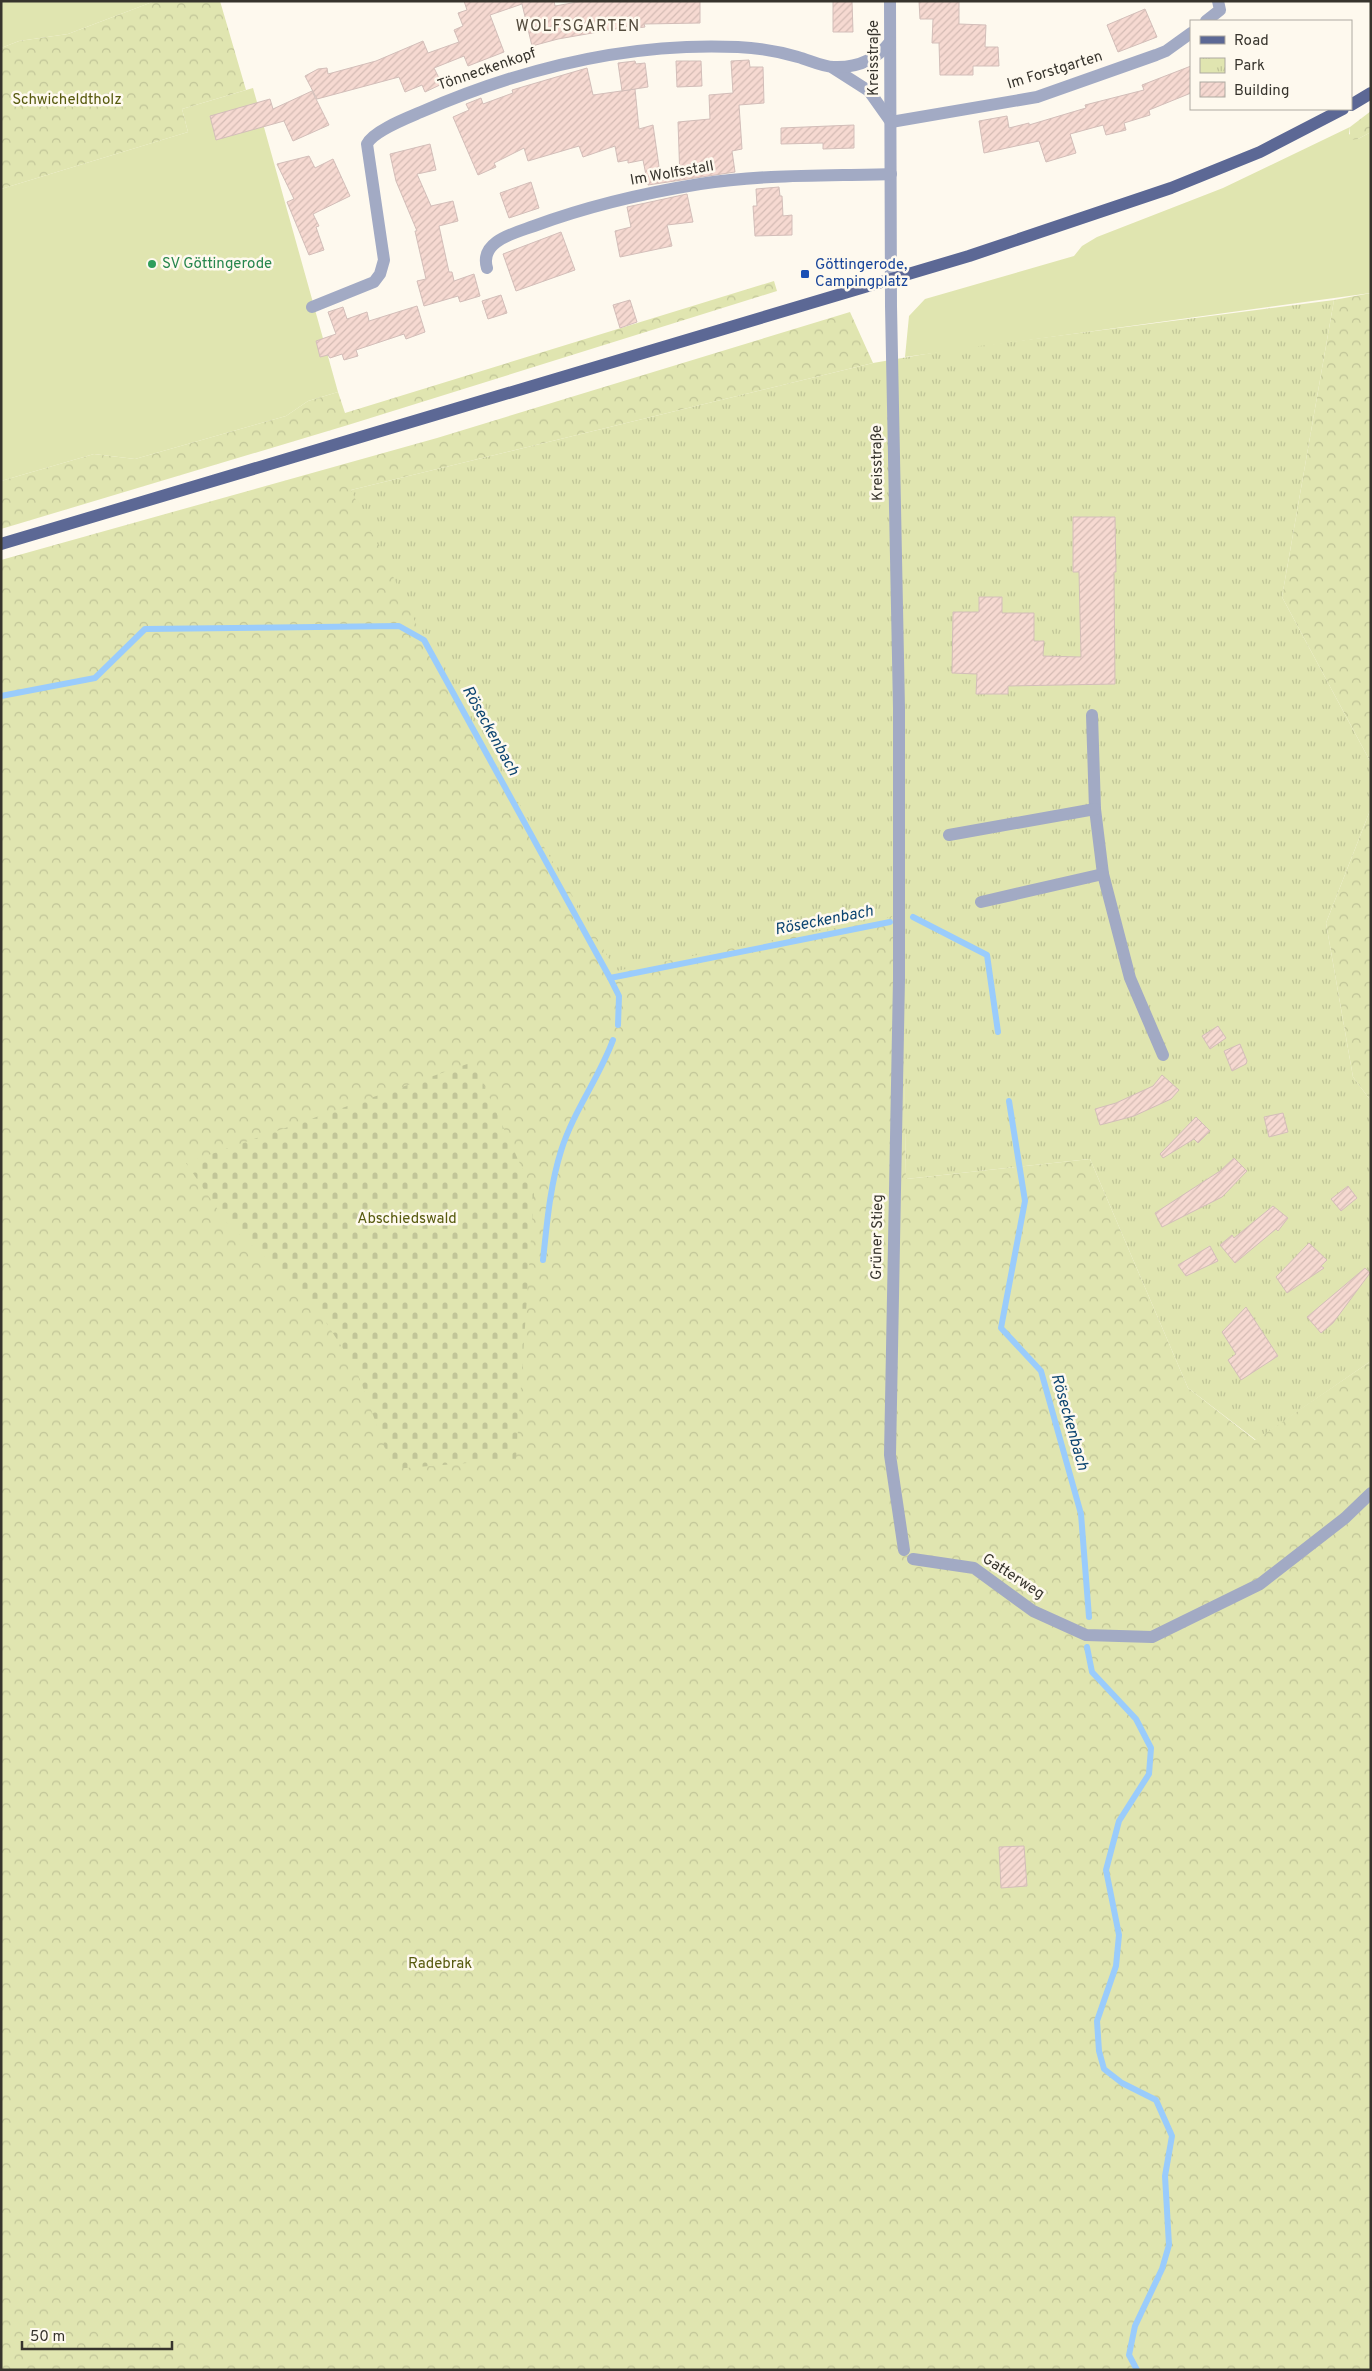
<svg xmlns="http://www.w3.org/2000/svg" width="1372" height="2371" font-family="Overpass,sans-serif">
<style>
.grass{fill:#e0e5b0}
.forest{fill:url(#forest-crowns)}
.cemetery{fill:url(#cemetery-stones)}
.park{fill:url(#park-tufts)}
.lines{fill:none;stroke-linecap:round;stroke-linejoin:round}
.stream{stroke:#9accfc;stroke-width:6}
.building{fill:url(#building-hatch);stroke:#d3beb9}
.minor{stroke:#a2aac4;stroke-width:12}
.major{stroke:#5c6895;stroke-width:12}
.leisure-dot{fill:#2e9e5b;stroke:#fef9ee;stroke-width:2}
.transit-dot{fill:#1a4fb4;stroke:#fef9ee;stroke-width:2}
.labels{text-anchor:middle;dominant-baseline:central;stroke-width:5;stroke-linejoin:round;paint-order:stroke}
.street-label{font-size:15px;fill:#37342d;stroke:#fef9ee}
.park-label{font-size:15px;fill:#575a0e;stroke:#fef9ee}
.leisure-label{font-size:15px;fill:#27864d;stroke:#fef9ee;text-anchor:start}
.transit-label{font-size:15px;fill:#164399;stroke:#fef9ee;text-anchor:start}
.neighbourhood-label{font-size:16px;letter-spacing:1px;fill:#544c3e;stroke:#fef9ee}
.water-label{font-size:16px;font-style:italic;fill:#0d4571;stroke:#fef9ee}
</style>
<defs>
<pattern id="forest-crowns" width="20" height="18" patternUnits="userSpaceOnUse" patternTransform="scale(1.25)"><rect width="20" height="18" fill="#e0e5b0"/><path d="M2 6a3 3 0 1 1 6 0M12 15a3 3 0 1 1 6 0" fill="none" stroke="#c1c598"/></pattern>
<pattern id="cemetery-stones" width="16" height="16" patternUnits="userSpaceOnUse" patternTransform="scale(1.25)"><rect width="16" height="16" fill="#e0e5b0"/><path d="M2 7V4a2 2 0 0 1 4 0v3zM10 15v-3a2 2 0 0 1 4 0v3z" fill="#c1c598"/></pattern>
<pattern id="park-tufts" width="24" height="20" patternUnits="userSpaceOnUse" patternTransform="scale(1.25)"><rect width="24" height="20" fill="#e0e5b0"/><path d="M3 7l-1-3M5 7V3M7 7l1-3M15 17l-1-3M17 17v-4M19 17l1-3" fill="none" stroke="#c1c598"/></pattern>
<pattern id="building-hatch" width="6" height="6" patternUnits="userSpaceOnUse" patternTransform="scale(1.25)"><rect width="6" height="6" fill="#f6d9d1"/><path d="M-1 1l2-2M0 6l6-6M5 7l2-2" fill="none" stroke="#d4bbb4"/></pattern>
</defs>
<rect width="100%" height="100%" fill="#fef9ee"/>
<g class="grass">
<polygon points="1,1 155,1 68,34 19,41 1,48"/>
<polygon points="253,88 338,392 308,401 286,416 135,459 94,454 1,481 1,189 188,132 182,109"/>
<polygon points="1350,127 1349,134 1358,139 1371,132 1371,293 905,357 909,316 925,299 1074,256 1082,246 1097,237 1223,188"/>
</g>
<g class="forest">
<polygon points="155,1 220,1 246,90 182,109 188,132 1,189 1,48 19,41 68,34"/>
<polygon points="1371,111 1371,132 1358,139 1350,140 1350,127"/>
<polygon points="774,281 777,291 348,425 1,529 1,481 94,454 135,459 286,416 308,401 338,392 345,413"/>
<polygon points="1371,293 1371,763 1282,597 1334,300"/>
<polygon points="850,312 873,363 351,490 902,915 906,1179 1090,1159 1188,1388 1255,1440 1371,1361 1371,2370 1,2370 1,560 437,438"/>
<polygon points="1371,808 1371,1101 1353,1077 1326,923"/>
</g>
<polygon class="cemetery" points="473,1062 534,1194 516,1459 393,1469 356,1369 311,1299 227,1223 186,1163"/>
<polygon class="park" points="1334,300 1282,597 1371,763 1371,808 1326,923 1353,1077 1371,1101 1371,1361 1256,1440 1188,1388 1090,1159 906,1179 901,915 616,971 424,640 351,490 873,363 949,350"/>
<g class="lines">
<g class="stream">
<polyline points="1,696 95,678 145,629 399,626 424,640 610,978 890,922"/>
<polyline points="913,917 987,955 998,1032"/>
<polyline points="610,978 619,996 618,1025"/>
<polyline points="1009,1101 1025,1201 1001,1328 1041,1371 1081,1514 1089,1617"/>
<path d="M543 1260C547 1223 550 1186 561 1151 573 1112 599 1078 613 1040"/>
<polyline points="1087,1647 1092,1672 1136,1719 1151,1748 1149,1774 1119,1821 1106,1870 1119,1935 1116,1966 1097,2021 1099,2051 1104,2069 1122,2083 1156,2100 1172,2136 1165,2176 1169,2245 1162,2269 1135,2326 1129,2355 1137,2370"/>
</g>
</g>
<g class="building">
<polygon points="464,1 554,1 555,6 583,1 700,1 700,23 644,24 645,27 621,30 621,28 558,39 532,46 522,4 490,15 504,52 468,66 464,56 434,68 442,84 425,92 422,85 405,92 399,77 317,99 305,76 318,69 327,68 328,74 376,61 423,41 428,53 459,42 454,30 463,26 458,13 467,10"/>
<polygon points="833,1 852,1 853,32 833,32"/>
<polygon points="919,1 959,1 959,24 986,25 985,47 998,47 999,66 973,66 973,75 940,75 939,43 932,43 933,19 920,19"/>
<polygon points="1145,9 1157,37 1118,52 1107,25"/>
<polygon points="749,60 750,67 763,67 764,103 739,105 742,149 732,151 735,172 648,185 643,160 628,163 628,160 618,162 615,146 583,157 579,146 528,161 524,148 494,163 496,167 478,175 453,117 469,110 466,104 481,98 483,104 513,93 512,90 587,68 593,95 635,89 639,129 653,125 661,180 680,179 678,122 710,119 709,95 733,93 731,61"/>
<polygon points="635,61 636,64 645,63 648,87 622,91 618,63"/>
<polygon points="676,61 701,61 702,86 677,87"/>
<polygon points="1191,66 1191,93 1149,110 1150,115 1124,123 1126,130 1106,135 1103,125 1070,134 1076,153 1046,162 1039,141 984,153 979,121 1007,116 1009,128 1029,123 1029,125 1086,108 1085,105 1144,90 1142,85"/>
<polygon points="312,91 329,125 293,141 284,121 216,140 210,116 270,99 273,109"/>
<polygon points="854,125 854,148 823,149 823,143 781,144 781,128"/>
<polygon points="430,144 436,170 417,174 431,206 453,201 458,221 439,226 449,272 452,272 454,281 474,274 480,296 460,302 458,296 424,306 417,281 426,279 415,231 417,231 396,181 390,154"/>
<polygon points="309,156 315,168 333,159 350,196 313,214 319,226 316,227 324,250 309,255 287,202 294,199 277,164"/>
<polygon points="531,182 539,208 509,218 500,193"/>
<polygon points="779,187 780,196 782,196 783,216 792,215 792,235 755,236 753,206 757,206 756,189"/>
<polygon points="687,194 693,222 667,225 672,246 620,257 615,231 631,227 627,207"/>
<polygon points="561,232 575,270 516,291 503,254"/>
<polygon points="501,295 507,313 488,319 482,301"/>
<polygon points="630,300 637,322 620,328 613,305"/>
<polygon points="417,306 425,332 406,339 404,334 356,350 358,356 344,360 342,354 330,358 328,355 320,357 316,341 336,334 328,312 343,307 347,319 367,312 369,321"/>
<polygon points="1073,517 1115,517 1116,572 1114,572 1115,684 1008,686 1008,694 976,694 977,674 952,673 953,612 979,612 979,597 1002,597 1002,613 1034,613 1034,641 1044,641 1043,656 1081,657 1079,572 1073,572"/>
<polygon points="1218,1026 1226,1038 1210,1049 1202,1036"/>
<polygon points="1240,1044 1247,1061 1246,1064 1232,1071 1224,1051"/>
<polygon points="1162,1075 1179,1090 1171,1099 1134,1116 1100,1125 1095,1109 1116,1103 1153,1086"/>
<polygon points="1283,1113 1288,1132 1269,1137 1264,1117"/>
<polygon points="1196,1117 1210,1131 1198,1143 1194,1139 1163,1158 1160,1154"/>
<polygon points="1234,1158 1247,1171 1222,1197 1162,1227 1155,1213 1220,1171"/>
<polygon points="1348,1186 1357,1198 1341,1211 1331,1199"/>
<polygon points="1273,1206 1288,1218 1278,1231 1276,1229 1235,1263 1220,1245 1232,1235 1234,1238"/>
<polygon points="1309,1243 1327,1260 1321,1266 1324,1268 1287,1293 1276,1277"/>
<polygon points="1210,1246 1218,1261 1186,1276 1178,1265"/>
<polygon points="1365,1268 1370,1273 1333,1323 1321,1333 1307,1317"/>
<polygon points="1246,1307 1278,1356 1241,1380 1228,1360 1236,1354 1222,1332"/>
<polygon points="1024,1846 1027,1886 1001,1888 999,1847"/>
</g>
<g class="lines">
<g class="minor">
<polyline points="890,1 891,306 899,708 899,979 890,1455 904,1550"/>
<polyline points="1206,21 1220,10 1218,1"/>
<polyline points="833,68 869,91 891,122 1037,97 1156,55 1166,51 1191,33"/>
<path d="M487 268C479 241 515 233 534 226 588 206 644 193 700 184 763 174 828 176 891 174"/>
<path d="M312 307 374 282 380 274 384 260 367 144C373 131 407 118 421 112 522 68 628 42 738 47 759 48 778 51 798 57 809 60 823 67 834 67 858 68 876 60 890 42"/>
<polyline points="1092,715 1095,809 1103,874 1130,978 1163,1055"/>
<polyline points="949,835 1095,809"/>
<polyline points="981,902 1103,874"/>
<polyline points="913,1559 974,1568 1033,1611 1086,1635 1152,1637 1260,1584 1345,1518 1371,1493"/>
</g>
<g class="major">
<polyline points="1351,105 1371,93"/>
<polyline points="1,544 969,256 1171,188 1260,152 1343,109"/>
</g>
</g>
<circle class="leisure-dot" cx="152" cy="264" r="5"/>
<rect class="transit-dot" x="800" y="269" width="10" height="10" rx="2.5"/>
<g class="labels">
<g class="street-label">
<text transform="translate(874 58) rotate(-90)">Kreisstraße</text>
<text transform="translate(487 70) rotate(-19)">Tönneckenkopf</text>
<text transform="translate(1055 71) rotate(-17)">Im Forstgarten</text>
<text transform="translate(672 174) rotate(-10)">Im Wolfsstall</text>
<text transform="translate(878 463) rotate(-91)">Kreisstraße</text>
<text transform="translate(878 1237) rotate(-89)">Grüner Stieg</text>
<text transform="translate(1013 1577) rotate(33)">Gatterweg</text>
</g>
<g class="park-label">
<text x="67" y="100">Schwicheldtholz</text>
<text x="407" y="1219">Abschiedswald</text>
<text x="440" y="1964">Radebrak</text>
</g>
<g class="leisure-label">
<text x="162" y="264">SV Göttingerode</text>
</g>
<g class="transit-label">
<text x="815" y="265">Göttingerode,<tspan x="815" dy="17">Campingplatz</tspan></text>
</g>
<g class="neighbourhood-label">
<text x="578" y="27">WOLFSGARTEN</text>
</g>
<g class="water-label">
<text transform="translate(490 731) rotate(61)">Röseckenbach</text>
<text transform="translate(824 921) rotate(-11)">Röseckenbach</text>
<text transform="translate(1069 1422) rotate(74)">Röseckenbach</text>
</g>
</g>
<rect width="1372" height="2371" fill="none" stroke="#37342d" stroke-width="5"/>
<rect x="1190" y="20" width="162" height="90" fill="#fef9ee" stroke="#aeaaa1"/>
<rect x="1200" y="36" width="25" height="8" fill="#5c6895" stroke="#aeaaa1"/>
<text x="1234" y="45" font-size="15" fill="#37342d">Road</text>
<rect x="1200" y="58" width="25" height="15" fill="url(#park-tufts)" stroke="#aeaaa1"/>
<text x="1234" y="70" font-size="15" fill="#37342d">Park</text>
<rect x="1200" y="82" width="25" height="15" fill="url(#building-hatch)" stroke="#aeaaa1"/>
<text x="1234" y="95" font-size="15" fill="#37342d">Building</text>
<path d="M22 2341v8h150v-8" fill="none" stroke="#37342d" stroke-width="2.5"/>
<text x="30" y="2341" font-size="15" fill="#37342d" stroke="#fef9ee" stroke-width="4" paint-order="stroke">50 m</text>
</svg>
